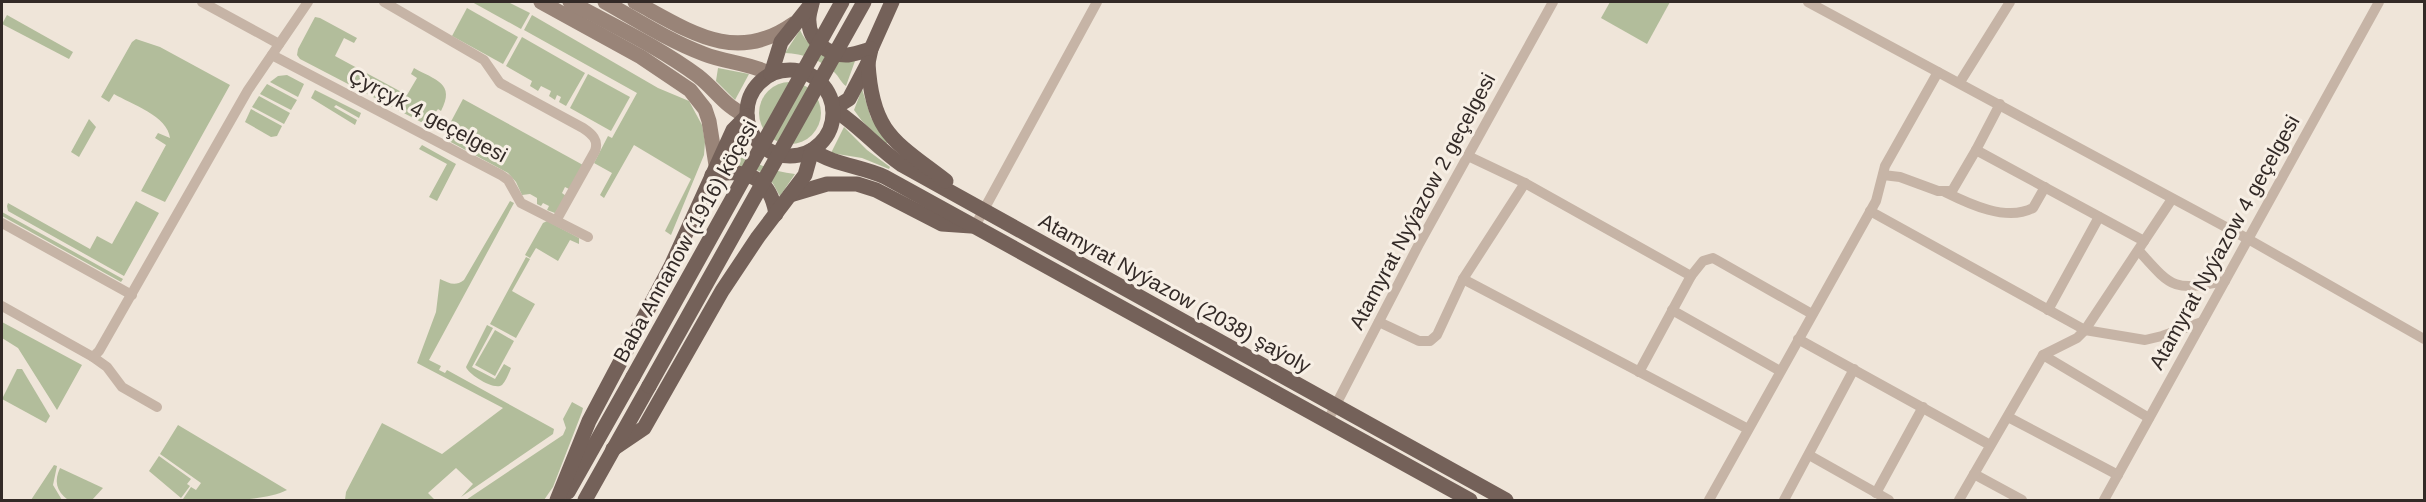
<svg xmlns="http://www.w3.org/2000/svg" width="2426" height="502" font-family="Arial,sans-serif">
<style>
.green{fill:#b2bd9b}
.lines{fill:none;stroke-linecap:round;stroke-linejoin:round}
.minor{stroke:#c6b4a6;stroke-width:10}
.secondary{stroke:#998478;stroke-width:15}
.primary{stroke:#746159;stroke-width:15}
.primary-bridge{stroke:#746159;stroke-width:15}
.labels{text-anchor:middle;dominant-baseline:central;stroke-width:6;stroke-linejoin:round;paint-order:stroke}
.street-label{font-size:21px;fill:#332a27;stroke:#f7efe5}
</style>
<rect width="100%" height="100%" fill="#efe5d9"/>
<g class="green">
<polygon points="472,2 508,2 530,13 521,29"/>
<polygon points="1610,2 1670,2 1647,44 1601,18"/>
<polygon points="467,8 518,37 503,64 452,36"/>
<polygon points="7,15 73,52 69,59 2,24"/>
<polygon points="532,15 658,88 689,101 702,125 705,142 704,155 671,235 665,231 691,179 634,145 604,198 600,195 612,173 594,163 608,136 612,138 637,93 524,30"/>
<path d="M315 17 320 18 357 38 354 43 344 38 335 56 407 95 417 78 411 74 414 68C435 80 456 83 441 111L438 109 430 120 421 122 300 59 297 55 298 49Z"/>
<path d="M800 30C812 55 830 53 855 61L846 86C841 83 839 76 834 72 820 59 803 54 785 53Z"/>
<polygon points="522,37 585,73 566,106 559,102 561,97 557,95 555,100 549,96 551,91 541,86 538,91 530,86 532,81 506,66"/>
<path d="M136 39 160 47 230 85 165 202 141 191 166 145 155 138 158 133 170 138C168 116 131 104 114 94L109 102 101 97 132 42Z"/>
<polygon points="718,68 749,74 735,100 716,81"/>
<polygon points="588,74 630,97 611,131 570,108"/>
<polygon points="287,75 304,84 298,97 270,82 278,76"/>
<circle cx="790" cy="113" r="31"/>
<polygon points="267,84 297,100 291,110 260,94"/>
<polygon points="862,89 871,118 888,142 886,144 862,121 854,110"/>
<polygon points="315,90 361,113 359,118 336,105 334,107 357,120 355,125 311,98"/>
<polygon points="259,96 290,113 284,124 252,107"/>
<polygon points="463,99 583,165 569,189 565,187 562,193 566,196 555,213 547,210 549,206 543,203 541,206 537,204 537,198 530,194 522,195 516,182 508,173 447,140 446,131"/>
<polygon points="251,109 282,126 277,136 271,137 245,122"/>
<polygon points="89,119 96,127 79,157 71,152"/>
<polygon points="844,127 867,150 890,167 889,169 862,158 831,153"/>
<path d="M735 140C747 164 771 171 795 174L780 196C777 192 775 185 770 180 757 165 742 166 724 165Z"/>
<polygon points="422,145 456,164 437,201 429,197 447,164 419,149"/>
<polygon points="136,201 159,213 124,276 8,211 7,206 8,203 90,249 97,236 112,244"/>
<path d="M510 201 514 203 429 360 441 366 439 370 445 373 447 370 554 429 553 434 461 497 473 484 456 468 428 493 435 500H345L346 492 382 423 442 454 503 408 417 363 436 312 440 279C449 283 455 287 464 280Z"/>
<polygon points="2,212 123,279 121,282 2,216"/>
<polygon points="547,221 579,238 579,244 570,240 558,261 536,248 530,258 525,255 543,223"/>
<polygon points="526,257 530,259 512,291 535,304 516,338 490,324"/>
<polygon points="2,322 82,365 57,410 18,348 2,338"/>
<path d="M487 325 493 328 472 367 495 379 504 364 511 368C509 373 506 381 502 385 494 391 468 374 466 367Z"/>
<polygon points="495,330 514,341 495,376 475,365"/>
<polygon points="17,369 22,369 50,416 46,423 2,399"/>
<polygon points="572,402 583,408 582,412 553,487 544,500 466,500 563,435 566,428 563,419"/>
<path d="M178 425 287 490C263 502 214 501 184 500L183 499 191 487 196 490 201 483 160 454Z"/>
<polygon points="159,456 191,479 187,484 190,486 181,498 149,471"/>
<polygon points="54,465 57,466 53,485 62,500 31,500"/>
<path d="M60 468 103 488 92 500H68C56 491 54 481 60 468Z"/>
</g>
<g class="lines">
<g class="minor">
<polyline points="202,2 279,44"/>
<path d="M384 2 484 60 500 83 583 128C592 134 599 140 595 151L557 219"/>
<polyline points="1808,2 2248,239 2424,339"/>
<polyline points="272,55 501,175 508,180 521,203 588,237"/>
<polyline points="1960,82 2010,2"/>
<polyline points="2000,104 1976,150 2144,241"/>
<polyline points="1468,156 1525,183 1691,276 1639,372"/>
<polyline points="1883,175 1900,177 1938,191 1952,191 1976,150"/>
<path d="M1945 192C1969 204 2007 222 2033 208L2045 187"/>
<polyline points="1870,211 2085,330 2145,340 2162,336 2202,322"/>
<polyline points="2,223 132,295"/>
<polyline points="975,226 1097,2"/>
<path d="M2139 251C2173 289 2173 291 2225 281"/>
<polyline points="1691,276 1703,261 1713,258 1812,314"/>
<polyline points="1463,279 1748,429"/>
<polyline points="2,306 93,357 107,367 122,387 157,407"/>
<polyline points="1672,310 1780,371"/>
<polyline points="2048,310 2099,217"/>
<polyline points="1379,322 1419,341 1430,341 1437,335 1463,279 1525,183"/>
<polyline points="1798,339 1990,445"/>
<polyline points="2043,355 2149,418"/>
<polyline points="93,357 99,351 248,90 308,2"/>
<polyline points="2008,417 2118,475"/>
<polyline points="1328,420 1419,244 1553,2"/>
<polyline points="1809,455 1889,500"/>
<polyline points="1974,474 2022,500"/>
<polyline points="1876,493 1923,407"/>
<polyline points="1709,500 1876,201 1885,166 1938,72"/>
<polyline points="1784,500 1854,369"/>
<polyline points="1959,500 2043,355 2077,338 2085,330 2172,199"/>
<polyline points="2104,500 2379,2"/>
</g>
<g class="secondary">
<polyline points="541,2 641,57 690,90 705,109 709,121 716,165"/>
<path d="M570 2C612 25 659 47 698 76 716 90 726 108 747 116"/>
<path d="M605 2C637 20 669 41 704 54 727 63 747 62 771 74"/>
<path d="M635 2C689 31 735 65 793 24"/>
</g>
<g class="primary">
<path d="M892 2 871 49 868 63 849 99 833 109C858 124 877 148 902 165L1506 500"/>
<path d="M812 3C811 9 808 16 809 22 809 41 829 56 848 55 856 54 864 51 871 49"/>
<path d="M868 63C872 133 894 141 946 181"/>
<circle cx="790" cy="113" r="43"/>
<polyline points="771,74 781,42 812,3"/>
<path d="M712 175C746 168 770 177 776 214"/>
<polyline points="790,195 827,184 857,184 876,190 942,224 971,226"/>
<path d="M613 449 644 428 722 291 758 237 805 175 812 150C834 165 861 166 885 177L1470 500"/>
<polyline points="568,492 633,377"/>
<polyline points="557,500 589,421 671,266 733,130 747,116"/>
<polyline points="585,500 649,386"/>
</g>
<g class="primary-bridge">
<polyline points="633,377 842,2"/>
<polyline points="649,386 864,2"/>
</g>
</g>
<g class="labels">
<g class="street-label">
<text transform="translate(428 115) rotate(28)">Çyrçyk 4 geçelgesi</text>
<text transform="translate(1422 201) rotate(-62)">Atamyrat Nyýazow 2 geçelgesi</text>
<text transform="translate(685 241) rotate(-61)">Baba Annanow (1916) köçesi</text>
<text transform="translate(2224 242) rotate(-61)">Atamyrat Nyýazow 4 geçelgesi</text>
<text transform="translate(1175 293) rotate(29)">Atamyrat Nyýazow (2038) şaýoly</text>
</g>
</g>
<rect width="2426" height="502" fill="none" stroke="#332a27" stroke-width="6"/>
</svg>
